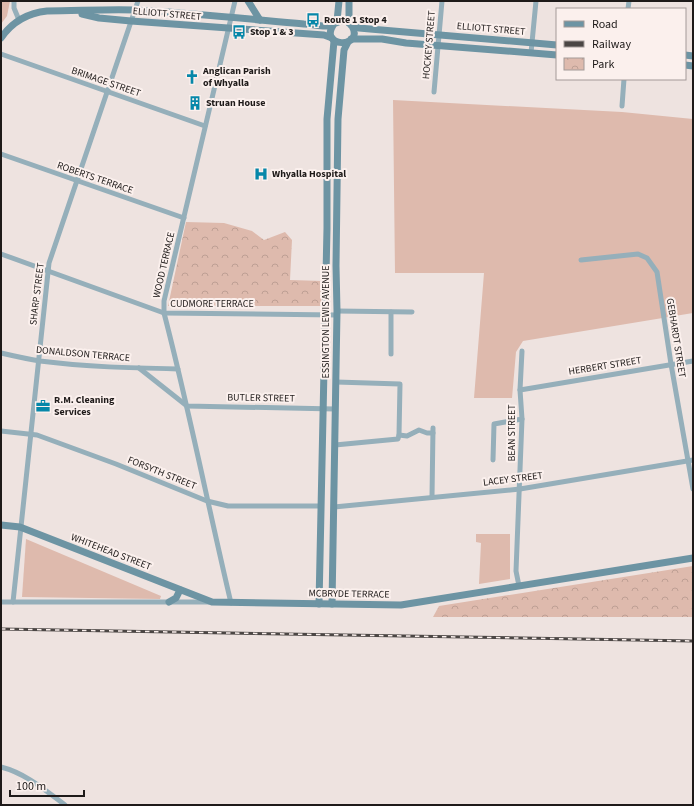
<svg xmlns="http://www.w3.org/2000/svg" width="694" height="806" font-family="'Source Sans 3',sans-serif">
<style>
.grass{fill:#debaad}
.park{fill:url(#park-crowns)}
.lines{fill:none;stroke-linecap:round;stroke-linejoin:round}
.street{stroke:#95afba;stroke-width:5}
.secondary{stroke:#6d94a3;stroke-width:7}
.rail-casing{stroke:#4b4644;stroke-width:3}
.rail{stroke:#fbf0ed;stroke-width:1.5;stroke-dasharray:4.5;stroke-linecap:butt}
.labels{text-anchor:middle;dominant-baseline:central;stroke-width:4;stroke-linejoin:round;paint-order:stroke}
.street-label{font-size:10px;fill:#1e1a19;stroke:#fbf0ed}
.poi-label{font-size:10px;font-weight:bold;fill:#1e1a19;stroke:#fbf0ed;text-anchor:start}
</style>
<defs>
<pattern id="park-crowns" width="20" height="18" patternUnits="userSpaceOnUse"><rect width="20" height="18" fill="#debaad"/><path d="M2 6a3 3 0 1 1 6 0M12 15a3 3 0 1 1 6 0" fill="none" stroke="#be9f94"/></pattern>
</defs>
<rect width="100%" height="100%" fill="#eee3e0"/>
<g class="grass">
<polygon points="1,1 10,1 7,16 1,24"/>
<polygon points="393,100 622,112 693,119 693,313 523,341 516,352 512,398 474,398 484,273 395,273"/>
<polygon points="476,534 510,534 510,579 479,584 481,543 476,542"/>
<polygon points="26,539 161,596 160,599 22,597"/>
</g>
<g class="park">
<polygon points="186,222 224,223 252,231 264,240 285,232 292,240 290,280 323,281 321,306 168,306"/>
<polygon points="693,566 693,617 433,617 439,606"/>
</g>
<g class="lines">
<g class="street">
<polyline points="14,1 14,8 19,20"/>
<polyline points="628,9 629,1"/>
<polyline points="531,53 536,1"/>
<polyline points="1,54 205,126"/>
<polyline points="434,92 442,1"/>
<polyline points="622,106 624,79"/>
<polyline points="1,154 184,218"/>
<polyline points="1,254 164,313 337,315"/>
<polyline points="581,260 638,254 647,258 657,272 671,364 693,489"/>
<polyline points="337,311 412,312"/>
<path d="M1 353C14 356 27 359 40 361 86 367 132 368 178 369"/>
<polyline points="391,354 391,312"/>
<polyline points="139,368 187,406 335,409"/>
<polyline points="520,390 693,361"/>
<polyline points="1,431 37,435 116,464 207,501 228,506 321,506"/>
<polyline points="399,435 407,436 419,430 427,433 433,433"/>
<polyline points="335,445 398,439 399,435 400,384 336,382"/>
<polyline points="493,460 494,424 522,419"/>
<polyline points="432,497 433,428"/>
<polyline points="334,507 520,489 693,460"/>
<polyline points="519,586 516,571 522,419 520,390 522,351"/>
<polyline points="1,602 209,602"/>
<polyline points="13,602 49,263 138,1"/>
<path d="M231 603C208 506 189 409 164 313V301L235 1"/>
<path d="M1 767C25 773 45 790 65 805"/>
</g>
<g class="secondary">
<polyline points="248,1 260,20"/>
<polyline points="349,1 349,23"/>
<polyline points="82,14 99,18 131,21 324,35 332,38"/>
<polyline points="337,21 339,1"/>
<polyline points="351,25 359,28 370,29 557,45"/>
<path d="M1 38C12 22 28 13 47 11 76 11 106 9 135 10 192 13 248 19 304 24 311 24 318 26 325 26 335 26 345 14 352 26 365 49 317 48 334 24"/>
<polyline points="351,39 382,39 406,43 557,55"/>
<polyline points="685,55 693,56"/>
<polyline points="685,65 693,66"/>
<polyline points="1,525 20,527 212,602 401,605 693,558"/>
<polyline points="169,602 176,598 180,590"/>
<polyline points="319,604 327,228 327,119 334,41"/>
<polyline points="332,604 337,311 336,266 338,119 344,50 348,42"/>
</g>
<defs>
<polyline id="rail" points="1,629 693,641"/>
</defs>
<use href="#rail" class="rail-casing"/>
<use href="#rail" class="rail"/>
</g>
<defs>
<symbol id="bus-bare" viewBox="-9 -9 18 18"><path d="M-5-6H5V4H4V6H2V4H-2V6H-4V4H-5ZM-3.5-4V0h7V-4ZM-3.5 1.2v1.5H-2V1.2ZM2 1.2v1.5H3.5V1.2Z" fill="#0687a9" stroke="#fbf0ed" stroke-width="2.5" paint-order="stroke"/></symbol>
<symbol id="church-bare" viewBox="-9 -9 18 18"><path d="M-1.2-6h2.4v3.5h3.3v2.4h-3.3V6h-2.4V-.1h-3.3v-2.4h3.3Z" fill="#0687a9" stroke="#fbf0ed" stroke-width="2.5" paint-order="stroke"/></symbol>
<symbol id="building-bare" viewBox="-9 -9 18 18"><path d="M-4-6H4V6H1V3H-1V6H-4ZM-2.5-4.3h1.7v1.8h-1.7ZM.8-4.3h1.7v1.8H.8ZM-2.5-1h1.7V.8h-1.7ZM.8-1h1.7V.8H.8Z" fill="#0687a9" stroke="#fbf0ed" stroke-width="2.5" paint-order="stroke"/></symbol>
<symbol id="hospital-bare" viewBox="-9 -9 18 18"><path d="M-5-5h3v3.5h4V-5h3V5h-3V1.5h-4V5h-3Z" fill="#0687a9" stroke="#fbf0ed" stroke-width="2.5" paint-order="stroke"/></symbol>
<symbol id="office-bare" viewBox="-9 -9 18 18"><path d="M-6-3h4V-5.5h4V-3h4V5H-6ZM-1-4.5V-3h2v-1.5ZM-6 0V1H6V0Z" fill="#0687a9" stroke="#fbf0ed" stroke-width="2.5" paint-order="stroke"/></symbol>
</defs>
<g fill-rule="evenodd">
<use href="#bus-bare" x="303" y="10" width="20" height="20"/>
<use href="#bus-bare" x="229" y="22" width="20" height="20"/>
<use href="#church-bare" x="182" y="67" width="20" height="20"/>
<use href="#building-bare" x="185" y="93" width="20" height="20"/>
<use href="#hospital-bare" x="251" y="164" width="20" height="20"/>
<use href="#office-bare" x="33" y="396" width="20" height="20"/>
</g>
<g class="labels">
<g class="street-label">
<text transform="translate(167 14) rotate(5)">ELLIOTT STREET</text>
<text transform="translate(491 29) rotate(5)">ELLIOTT STREET</text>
<text transform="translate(429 45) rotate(-85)">HOCKEY STREET</text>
<text transform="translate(106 82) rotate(19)">BRIMAGE STREET</text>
<text transform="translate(95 178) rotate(19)">ROBERTS TERRACE</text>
<text transform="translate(164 265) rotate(-77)">WOOD TERRACE</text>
<text transform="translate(37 294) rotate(-83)">SHARP STREET</text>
<text x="212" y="304">CUDMORE TERRACE</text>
<text transform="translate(326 322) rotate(-90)">ESSINGTON LEWIS AVENUE</text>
<text transform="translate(676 338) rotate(81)">GEBHARDT STREET</text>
<text transform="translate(83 354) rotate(5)">DONALDSON TERRACE</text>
<text transform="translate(605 366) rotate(-9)">HERBERT STREET</text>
<text transform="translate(261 398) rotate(1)">BUTLER STREET</text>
<text transform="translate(512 433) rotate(-90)">BEAN STREET</text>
<text transform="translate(162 473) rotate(22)">FORSYTH STREET</text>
<text transform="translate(513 479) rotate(-7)">LACEY STREET</text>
<text transform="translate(111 552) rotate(21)">WHITEHEAD STREET</text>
<text transform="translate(349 594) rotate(1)">MCBRYDE TERRACE</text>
</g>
<g class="poi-label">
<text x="324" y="20">Route 1 Stop 4</text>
<text x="250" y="32">Stop 1 &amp; 3</text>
<text x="203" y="71">Anglican Parish<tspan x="203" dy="12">of Whyalla</tspan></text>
<text x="206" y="103">Struan House</text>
<text x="272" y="174">Whyalla Hospital</text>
<text x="54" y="400">R.M. Cleaning<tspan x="54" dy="12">Services</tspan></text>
</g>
</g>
<rect width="694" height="806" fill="none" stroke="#1e1a19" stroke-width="4"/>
<rect x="556" y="8" width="130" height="72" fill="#fbf0ed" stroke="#a39a98"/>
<rect x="564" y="21" width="20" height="6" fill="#6d94a3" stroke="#a39a98"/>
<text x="592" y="28" font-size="12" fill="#1e1a19">Road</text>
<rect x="564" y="41" width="20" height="6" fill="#4b4644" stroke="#a39a98"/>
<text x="592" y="48" font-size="12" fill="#1e1a19">Railway</text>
<rect x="564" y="58" width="20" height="12" fill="url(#park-crowns)" stroke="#a39a98"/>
<text x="592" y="68" font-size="12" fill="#1e1a19">Park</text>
<path d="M10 790v6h74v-6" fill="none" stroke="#1e1a19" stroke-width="2"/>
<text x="16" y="790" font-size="12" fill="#1e1a19" stroke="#fbf0ed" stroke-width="3" paint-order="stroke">100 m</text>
</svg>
